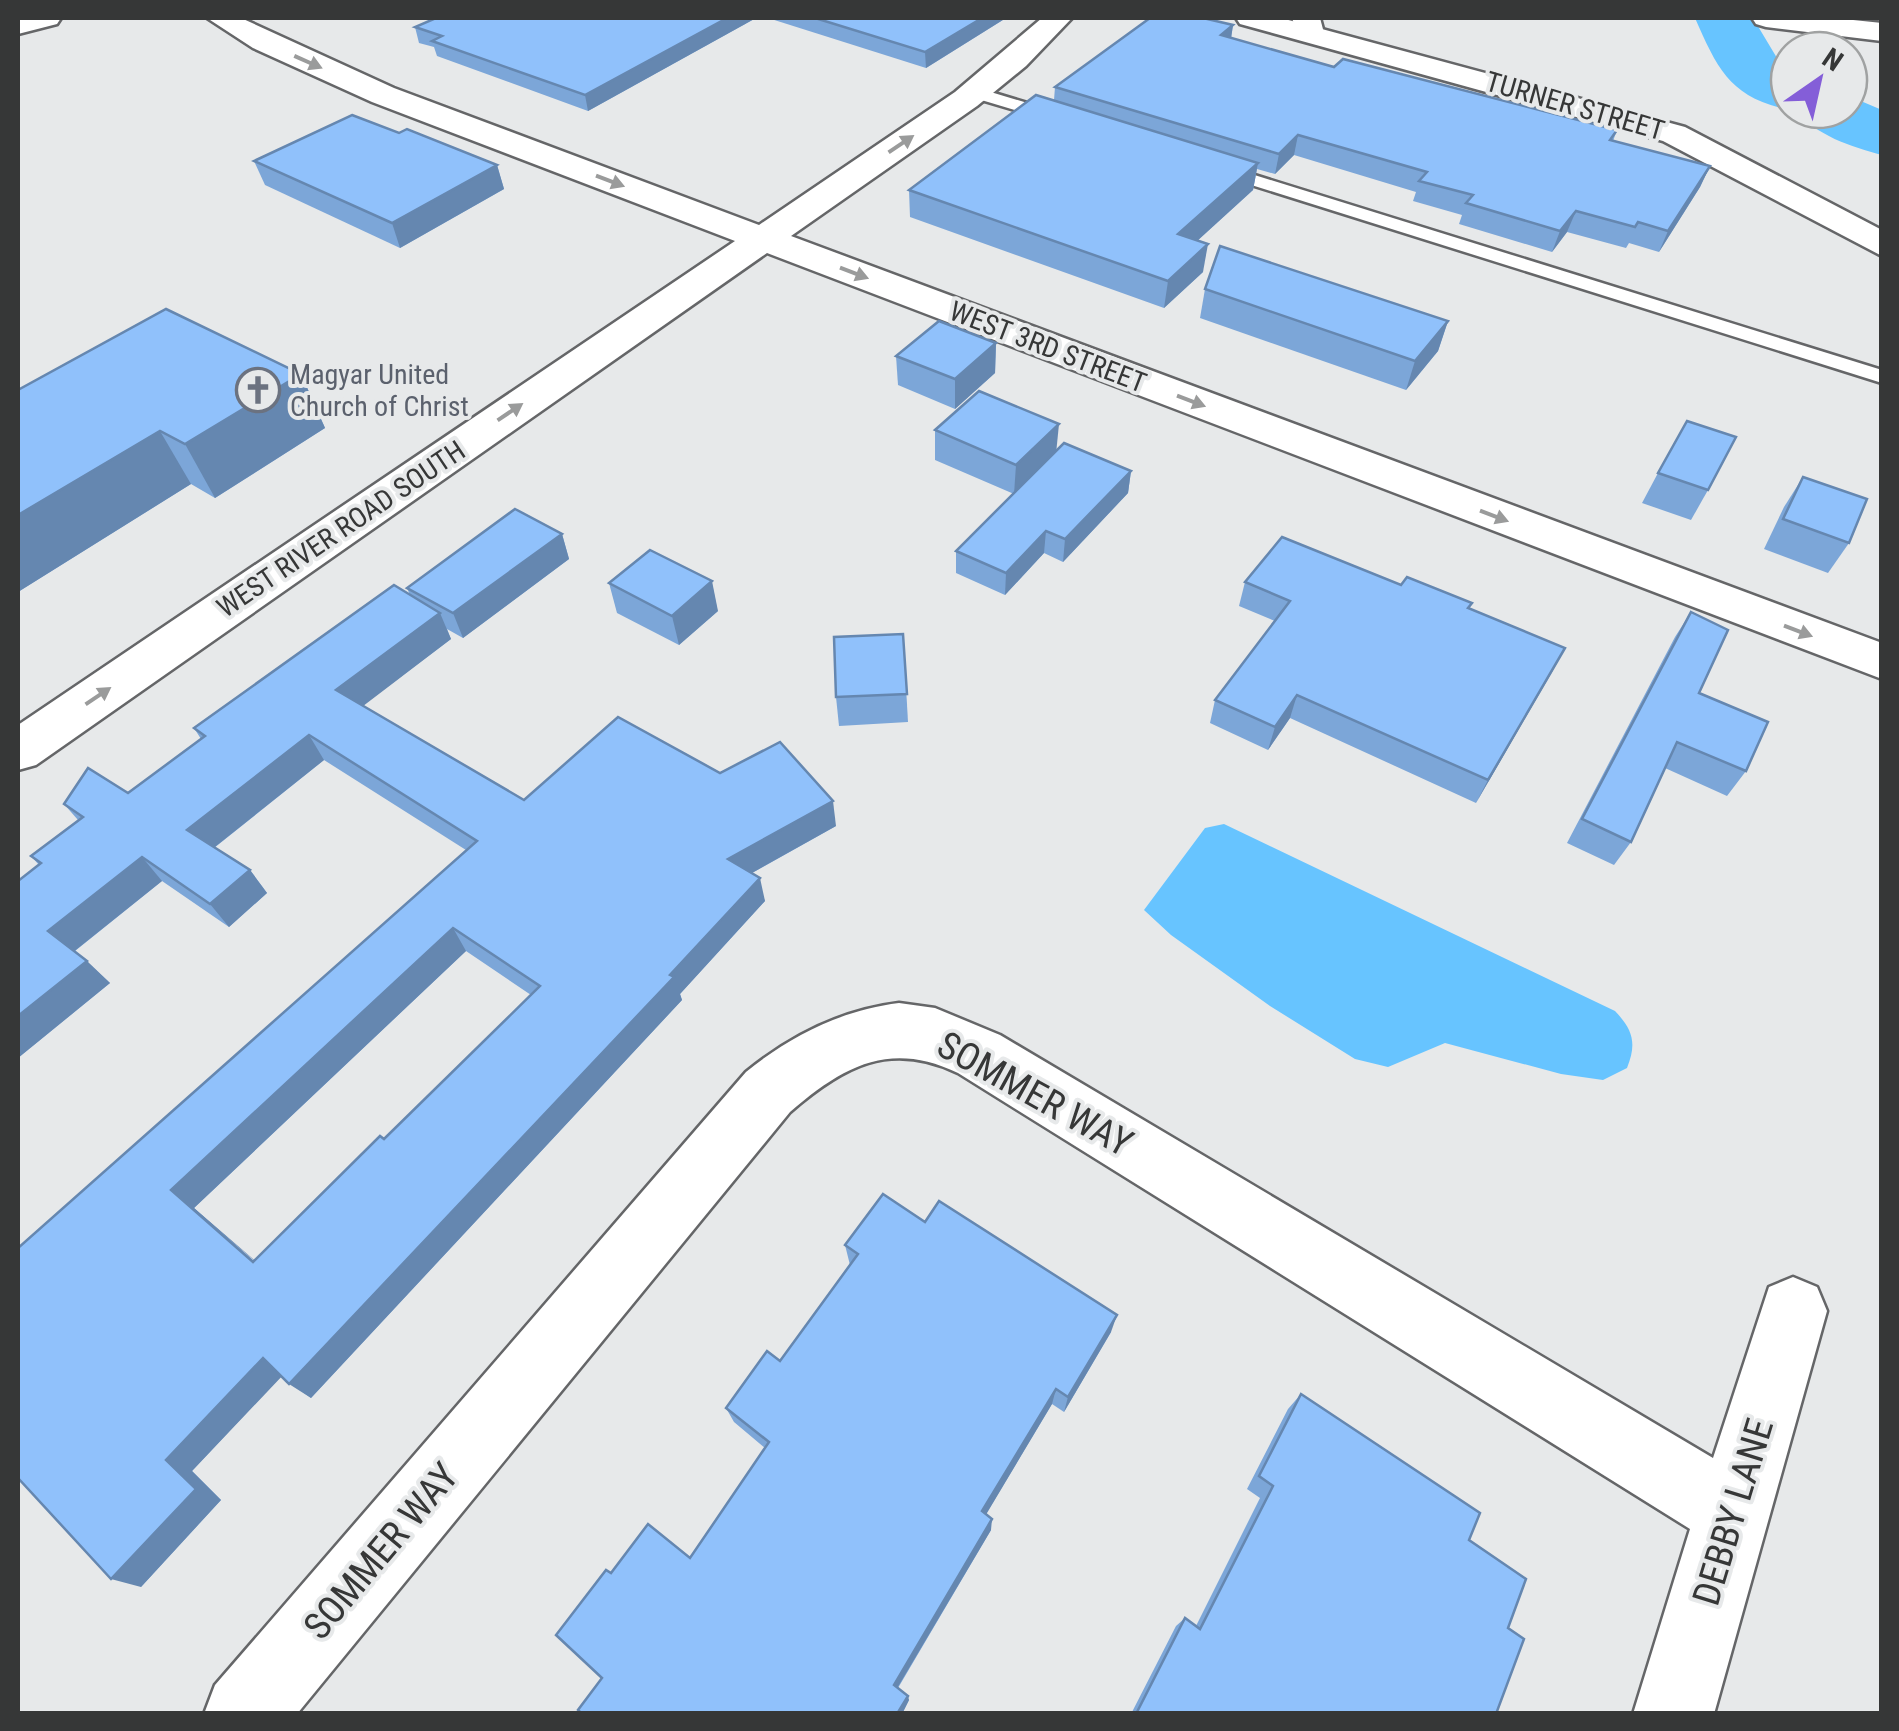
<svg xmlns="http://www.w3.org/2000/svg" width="1899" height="1731" font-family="'Roboto Condensed',sans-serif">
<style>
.water{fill:#67c4ff}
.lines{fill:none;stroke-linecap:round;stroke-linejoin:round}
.river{fill:#67c4ff;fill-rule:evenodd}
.service-casing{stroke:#656668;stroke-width:5}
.minor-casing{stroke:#656668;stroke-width:5}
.secondary-casing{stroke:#656668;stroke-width:5}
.service{fill:#fff;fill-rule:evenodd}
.minor{fill:#fff;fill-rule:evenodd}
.secondary{fill:#fff;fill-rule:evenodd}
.wall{fill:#7ca6d8;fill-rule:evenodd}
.shaded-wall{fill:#6587b0}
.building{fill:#90c1fb;stroke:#6587b0;stroke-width:2.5;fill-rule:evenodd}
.oneway{fill:#9a9b9b}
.labels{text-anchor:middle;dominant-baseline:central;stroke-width:8;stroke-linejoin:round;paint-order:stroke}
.far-street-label{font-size:28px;fill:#363737;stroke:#e7e9ea}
.far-worship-label{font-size:28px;fill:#5b616d;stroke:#e7e9ea;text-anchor:start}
.near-street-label{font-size:38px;fill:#363737;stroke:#e7e9ea}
</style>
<rect width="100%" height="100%" fill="#e7e9ea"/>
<path class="water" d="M1224 824 1615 1011C1633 1030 1637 1043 1627 1068L1603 1080 1561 1074 1445 1043 1388 1067 1355 1059 1270 1006 1171 935 1144 910 1205 828Z"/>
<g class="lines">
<g class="river">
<path d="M1695 18H1753L1780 63 1789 67V110C1730 97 1718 70 1695 18Z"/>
<path d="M1849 96 1882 110V155C1852 147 1814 135 1797 110H1849Z"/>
</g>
<defs>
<g id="service">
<polygon points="974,87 1064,114 1067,118 1058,123 968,96 966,92"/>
<polygon points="1216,163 1882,370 1882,383 1210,172 1207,168"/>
</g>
<g id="minor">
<polygon points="1236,18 1281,18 1685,127 1882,230 1882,256 1663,141 1240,24"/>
<path d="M899 1003 935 1008 1000 1035 1713 1458 1769 1287 1793 1277 1817 1287 1827 1311 1714 1714H1633L1690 1529 958 1073C890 1040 843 1066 790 1112L297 1714H204L215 1685 746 1072C790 1036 842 1010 899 1003Z"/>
</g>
<g id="secondary">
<polygon points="18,18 61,18 57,24 18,34"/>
<polygon points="207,18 241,18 394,88 759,225 955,92 1042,18 1072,18 1026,66 977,106 791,236 1882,643 1882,679 767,253 36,765 18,770 18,725 735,241 372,102 253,48"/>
<polygon points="1292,18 1320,18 1324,33 1319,39 1299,39"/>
<polygon points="1752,18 1834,18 1882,23 1882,41 1766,27 1756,24"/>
</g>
</defs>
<use href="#service" class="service-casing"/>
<use href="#minor" class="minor-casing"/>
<use href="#secondary" class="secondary-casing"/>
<use href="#service" class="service"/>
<use href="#minor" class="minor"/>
<use href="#secondary" class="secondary"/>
</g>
<g class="wall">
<polygon points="756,18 588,111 437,56 434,47 419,43 415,27"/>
<polygon points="768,18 1006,18 926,68"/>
<polygon points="1233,25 1231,38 1334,67 1617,130 1613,141 1710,166 1700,187 1659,252 1629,243 1626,248 1567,232 1552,252 1459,224 1462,215 1413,201 1416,192 1294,155 1275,174 1257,169 1253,190 1197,241 1203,272 1164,308 910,217 909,190 1054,100 1055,87"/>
<polygon points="399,133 497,165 504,189 400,248 265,185 254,161"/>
<polygon points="1205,289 1448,321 1438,351 1406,390 1200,318"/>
<polygon points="996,343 995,373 955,409 898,385 896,356"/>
<polygon points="301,374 325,428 215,498 191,484 18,592 18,390"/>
<polygon points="935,430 1056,452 1131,471 1128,493 1063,562 1044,553 1005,595 956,573 956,551 1014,494 935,460"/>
<polygon points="1658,473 1708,490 1691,520 1642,503"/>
<polygon points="1803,477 1849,543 1828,573 1764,549 1784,507"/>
<path d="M562 534 569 559 463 638 447 629 451 639 362 706 524 800 720 773 836 826 752 873 765 901 680 994 682 1000 311 1398 281 1376 192 1471 221 1500 141 1587 18 1248 466 850 324 760 214 848 250 870 267 893 229 927 162 881 75 951 110 983 18 1058V881L39 865 31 856 78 820 64 804 128 793 201 739 194 728 410 595 407 588ZM466 951 531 995 384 1139 254 1261 194 1208Z"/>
<polygon points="1245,582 1401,585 1472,603 1469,609 1565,648 1476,803 1290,718 1268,750 1210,723 1215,700 1275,621 1239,606"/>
<polygon points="609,583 718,611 679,645 617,613"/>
<polygon points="1691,612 1699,693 1746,771 1727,796 1665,768 1631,842 1614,865 1567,843 1675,637"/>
<polygon points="903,634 908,722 839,726 836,697"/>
<polygon points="925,1222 1111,1332 1064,1412 1052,1404 986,1514 991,1530 898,1688 909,1700 902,1714 582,1714 602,1678 611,1573 690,1558 765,1448 734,1422 726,1408 780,1361 850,1265 845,1245"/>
<polygon points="1301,1394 1469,1540 1508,1628 1496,1714 1131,1714 1176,1626 1185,1618 1196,1626 1260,1498 1247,1489 1288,1409"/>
</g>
<g class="shaded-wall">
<polygon points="727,18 756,18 588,111 585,95"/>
<polygon points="982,18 1006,18 926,68 925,52"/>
<polygon points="1233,25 1230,45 1221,35"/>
<polygon points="1298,135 1294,155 1275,174 1279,154"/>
<polygon points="1258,163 1253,190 1174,262 1178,234"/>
<polygon points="497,165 504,189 400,248 392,223"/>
<polygon points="1710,166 1700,187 1659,252 1668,231"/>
<polygon points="1576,211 1567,232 1552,252 1560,231"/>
<polygon points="1208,244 1203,272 1164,308 1168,281"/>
<polygon points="1448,321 1438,351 1406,390 1415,361"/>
<polygon points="996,343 995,373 955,409 955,379"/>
<polygon points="301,374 325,428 215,498 185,444"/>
<polygon points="1059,424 1056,454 1014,494 1016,465"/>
<polygon points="160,431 191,484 18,592 18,515"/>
<polygon points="1131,471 1128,493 1063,562 1065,539"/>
<polygon points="1046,531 1044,553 1005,595 1006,573"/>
<polygon points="562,534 569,559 463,638 453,613"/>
<polygon points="712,581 718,611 679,645 672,616"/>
<polygon points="440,613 451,639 350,716 336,690"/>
<polygon points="1565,648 1552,672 1476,803 1488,780"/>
<polygon points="1297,695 1290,718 1268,750 1275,727"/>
<polygon points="309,735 324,760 206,854 187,830"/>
<polygon points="833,801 836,826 734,883 728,859"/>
<polygon points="142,857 162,881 72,953 48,931"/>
<polygon points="250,870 267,893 229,927 210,904"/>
<polygon points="760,878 765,901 680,994 682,1000 311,1398 289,1384"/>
<polygon points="453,928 466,951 194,1208 275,1278 171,1190"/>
<polygon points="87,961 110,983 18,1058 18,1016"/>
<polygon points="1117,1315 1111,1332 1064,1412 1068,1397"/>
<polygon points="263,1358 285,1373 192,1471 221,1500 141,1587 111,1579 166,1460"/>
<polygon points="1056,1389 1052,1404 981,1523 982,1511"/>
<polygon points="992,1519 991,1530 896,1690 894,1685"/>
<polygon points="908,1696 909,1700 902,1714 897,1714"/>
</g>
<g class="building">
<polygon points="436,18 727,18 585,95 432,41 442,36 415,27"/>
<polygon points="815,18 982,18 925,52"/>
<polygon points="1150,18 1203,18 1233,25 1221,35 1334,67 1343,59 1617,130 1610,140 1710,166 1668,231 1638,222 1635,227 1576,211 1560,231 1466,203 1473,195 1419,181 1427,172 1298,135 1279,154 1055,87"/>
<polygon points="1036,95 1258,163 1178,234 1208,244 1168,281 909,190"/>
<polygon points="352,115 399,133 407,129 497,165 392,223 254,161"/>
<polygon points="1220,246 1448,321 1415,361 1205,289"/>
<polygon points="166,309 301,374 185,444 160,431 18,515 18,390"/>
<polygon points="939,321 996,343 955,379 896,356"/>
<polygon points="979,391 1059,424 1016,465 935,430"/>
<polygon points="1687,421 1736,437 1708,490 1658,473"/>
<polygon points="1064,443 1131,471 1065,539 1046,531 1006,573 956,551"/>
<polygon points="1803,477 1867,499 1849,543 1783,519"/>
<polygon points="515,509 562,534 453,613 407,588"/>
<polygon points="1282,537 1401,585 1407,577 1472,603 1468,608 1565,648 1488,780 1297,695 1275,727 1215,700 1290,601 1245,582"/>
<polygon points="650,550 712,581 672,616 609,583"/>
<path d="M394 585 440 613 336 690 524 800 618 717 720 773 780 742 833 801 728 859 760 878 670 975 674 977 289 1384 263 1358 166 1460 196 1489 111 1579 18 1478V1248L477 841 309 735 187 830 250 870 210 904 142 857 48 931 87 961 18 1016V881L41 863 31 856 83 817 64 804 88 768 128 793 205 736 194 728ZM453 928 540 986 384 1139 380 1136 253 1262 171 1190Z"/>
<polygon points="1691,612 1728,630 1699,693 1768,722 1746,771 1677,742 1631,842 1582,819"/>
<polygon points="903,634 907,694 836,697 834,637"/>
<polygon points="883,1194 925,1222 939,1201 1117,1315 1068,1397 1056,1389 982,1511 992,1519 894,1685 908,1696 897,1714 582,1714 578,1710 602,1678 556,1635 606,1570 611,1573 648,1524 690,1558 769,1442 726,1408 767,1351 780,1361 858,1254 845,1245"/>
<polygon points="1301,1394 1480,1513 1469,1540 1526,1579 1508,1628 1524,1639 1496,1714 1136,1714 1185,1618 1200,1629 1273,1486 1259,1476"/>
</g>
<defs><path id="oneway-solid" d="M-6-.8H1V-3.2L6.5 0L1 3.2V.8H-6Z" transform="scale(2.5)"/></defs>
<g class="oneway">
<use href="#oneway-solid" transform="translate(308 62) rotate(24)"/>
<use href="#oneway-solid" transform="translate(901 144) rotate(-34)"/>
<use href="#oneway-solid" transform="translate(610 181) rotate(21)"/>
<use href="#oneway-solid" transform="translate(854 273) rotate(21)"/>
<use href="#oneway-solid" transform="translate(1191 401) rotate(21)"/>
<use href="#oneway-solid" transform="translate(510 412) rotate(-34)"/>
<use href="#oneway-solid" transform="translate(1494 516) rotate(21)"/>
<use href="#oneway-solid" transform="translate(1798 631) rotate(21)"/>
<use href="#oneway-solid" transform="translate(98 696) rotate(-34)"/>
</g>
<defs>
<symbol id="church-ring" viewBox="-11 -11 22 22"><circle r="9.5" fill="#e7e9ea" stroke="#6b7280" stroke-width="1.5"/><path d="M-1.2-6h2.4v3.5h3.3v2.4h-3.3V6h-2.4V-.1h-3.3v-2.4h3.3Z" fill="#6b7280"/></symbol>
</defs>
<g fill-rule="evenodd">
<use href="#church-ring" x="233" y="365" width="50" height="50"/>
</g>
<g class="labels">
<g class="far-street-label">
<text transform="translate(1575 106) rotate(16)">TURNER STREET</text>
<text transform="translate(1048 347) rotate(21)">WEST 3RD STREET</text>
<text transform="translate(341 529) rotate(-34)">WEST RIVER ROAD SOUTH</text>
</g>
<g class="far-worship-label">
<text x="290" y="374">Magyar United<tspan x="290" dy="32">Church of Christ</tspan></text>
</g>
<g class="near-street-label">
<text transform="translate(1035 1094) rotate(29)">SOMMER WAY</text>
<text transform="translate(1733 1512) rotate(-73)">DEBBY LANE</text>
<text transform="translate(381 1551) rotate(-50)">SOMMER WAY</text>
</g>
</g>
<rect width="1899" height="1731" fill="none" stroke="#363737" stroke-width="40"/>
<g transform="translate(1819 80) rotate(34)"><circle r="48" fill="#e7e9ea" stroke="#a0a2a2" stroke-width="2.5"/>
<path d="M0-8L18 38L0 25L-18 38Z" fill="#845ed8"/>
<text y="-15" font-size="28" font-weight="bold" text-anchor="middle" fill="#363737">N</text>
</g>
</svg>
